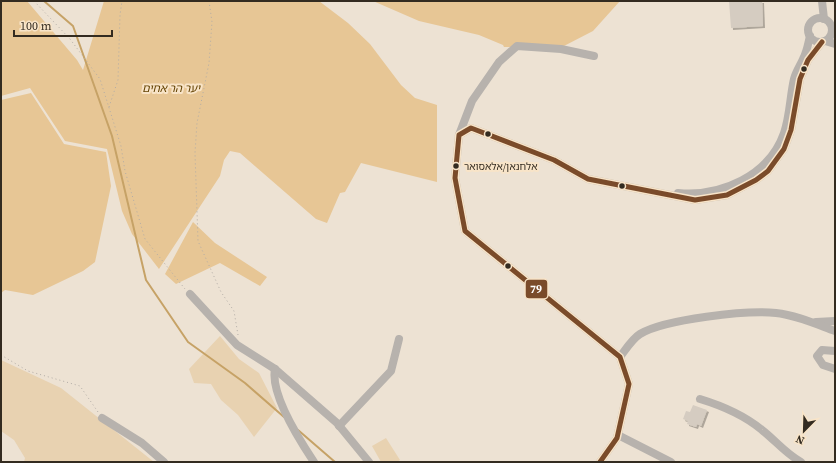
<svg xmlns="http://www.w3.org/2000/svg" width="836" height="463" font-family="'Source Serif 4','Noto Sans Hebrew',serif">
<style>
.green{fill:#e8d2b1}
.forest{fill:#e7c695}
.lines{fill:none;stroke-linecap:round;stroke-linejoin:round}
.stream{stroke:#c6a266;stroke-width:2}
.building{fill:#d5ccc1;filter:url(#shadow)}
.path{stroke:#b2aca6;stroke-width:1;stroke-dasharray:1 3;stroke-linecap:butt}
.minor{stroke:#b7b2ad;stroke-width:8}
.bus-1-casing{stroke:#f8e4c8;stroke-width:8}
.bus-1{stroke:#7a4b2a;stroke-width:5}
.bus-dot{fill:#332b20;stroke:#f8e4c8;stroke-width:1.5}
.labels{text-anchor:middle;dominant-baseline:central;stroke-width:4;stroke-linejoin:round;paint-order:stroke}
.bus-label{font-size:10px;fill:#332b20;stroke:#f8e4c8;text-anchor:start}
.park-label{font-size:11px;font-style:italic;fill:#624100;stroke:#f8e4c8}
.line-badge{stroke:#f8e4c8;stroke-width:1.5}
.badge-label{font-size:11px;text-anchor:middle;font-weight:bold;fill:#fff}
</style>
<defs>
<filter id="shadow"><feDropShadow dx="2" dy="2" stdDeviation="0" flood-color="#0004"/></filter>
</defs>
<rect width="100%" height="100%" fill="#ede2d3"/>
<g class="green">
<polygon points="220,336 239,359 259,373 277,408 254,437 238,415 221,400 211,384 194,383 189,369"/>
<polygon points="1,360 61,388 154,462 24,462 25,458 14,440 1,431"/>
<polygon points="386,438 400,460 397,462 381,462 372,446"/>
</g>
<g class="forest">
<polygon points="1,1 27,1 77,60 83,70 104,1 319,1 348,23 370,44 401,85 415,98 437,105 437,182 361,163 345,192 340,193 327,223 316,219 240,153 230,151 224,160 220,176 159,269 132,234 122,211 107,149 65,141 30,88 1,96"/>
<polygon points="373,1 620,1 593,31 562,47 504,47 503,45 479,35 419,21"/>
<polygon points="31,93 64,144 106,152 111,186 95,262 83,271 33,295 5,290 1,293 1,100"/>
<polygon points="193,222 215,243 267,277 260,286 220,263 176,284 165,274"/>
</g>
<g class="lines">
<g class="stream">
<polyline points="44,1 73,26 112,136 146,280 188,342 245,383 284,417"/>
<polyline points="298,430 335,462"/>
</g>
</g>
<g class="building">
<polygon points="729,1 762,1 763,26 731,28"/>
<polygon points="693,405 707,410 701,426 697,424 696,427 687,424 688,421 683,419 686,411 690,412"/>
</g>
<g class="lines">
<g class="path">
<polyline points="34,1 70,39 100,79 121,146 125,171 145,239 185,289"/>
<polyline points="209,1 212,22 209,63 197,123 195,153 198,241 221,292 234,311 238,335"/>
<polyline points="109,107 118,80 120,15 122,1"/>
<polyline points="1,355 28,371 80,386 98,412"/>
</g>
<g class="minor">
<polyline points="822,1 824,19"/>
<circle cx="820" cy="30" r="12"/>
<polyline points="825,41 835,44"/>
<polyline points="459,135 472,101 499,62 517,46 561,49 594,56"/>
<path d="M678 193C721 197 769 176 784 133 790 116 790 96 794 79 796 71 800 66 803 59 807 52 808 44 810 36"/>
<polyline points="190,294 237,345 275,369 337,423 369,462"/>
<polyline points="816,322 835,321"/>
<polyline points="835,351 822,350 817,356 823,365 835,369"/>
<path d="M620 357C626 349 632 339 640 334 665 319 747 310 776 313 796 315 816 324 835 331"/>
<path d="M275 369C270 394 300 441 314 462"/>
<path d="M700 399C723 406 744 415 762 430 775 440 786 454 801 462"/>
<polyline points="102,418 142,443 164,462"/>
<polyline points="339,426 391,371 399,339"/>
<polyline points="618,435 671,462"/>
<polyline points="600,462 617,438 629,384 620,357 465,231 455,178 459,135 471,128 554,160 588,179 695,200 727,195 756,180 768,171 784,149 791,130 800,79 808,60 822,42"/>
</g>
<defs>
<polyline id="bus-1" points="600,462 617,438 629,384 620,357 465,231 455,178 459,135 471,128 554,160 588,179 695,200 727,195 756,180 768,171 784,149 791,130 800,79 808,60 822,42"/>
</defs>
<use href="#bus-1" class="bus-1-casing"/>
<use href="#bus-1" class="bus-1"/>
</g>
<g class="bus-dot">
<circle cx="804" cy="69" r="3.5"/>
<circle cx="488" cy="134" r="3.5"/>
<circle cx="456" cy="166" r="3.5"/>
<circle cx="622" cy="186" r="3.5"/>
<circle cx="508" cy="266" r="3.5"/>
</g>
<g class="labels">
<g class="bus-label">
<text x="464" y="166">אלחנאן/אלאסואר</text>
</g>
<g class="park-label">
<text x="171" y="88">יער הר אחים</text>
</g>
</g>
<rect class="line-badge" x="525" y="279" width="23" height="20" rx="4" fill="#7a4b2a"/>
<g class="badge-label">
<text x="536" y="293">79</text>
</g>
<rect width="836" height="463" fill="none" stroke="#332b20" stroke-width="4"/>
<g transform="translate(804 431) rotate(203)" stroke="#f8e4c8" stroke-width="3" paint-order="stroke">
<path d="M0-3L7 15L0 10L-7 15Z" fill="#332b20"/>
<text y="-6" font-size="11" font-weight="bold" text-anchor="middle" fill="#332b20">N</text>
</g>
<path d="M14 30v6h98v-6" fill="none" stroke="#332b20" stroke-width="2"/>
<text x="20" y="30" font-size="12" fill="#332b20" stroke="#f8e4c8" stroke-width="3" paint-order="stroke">100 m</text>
</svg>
